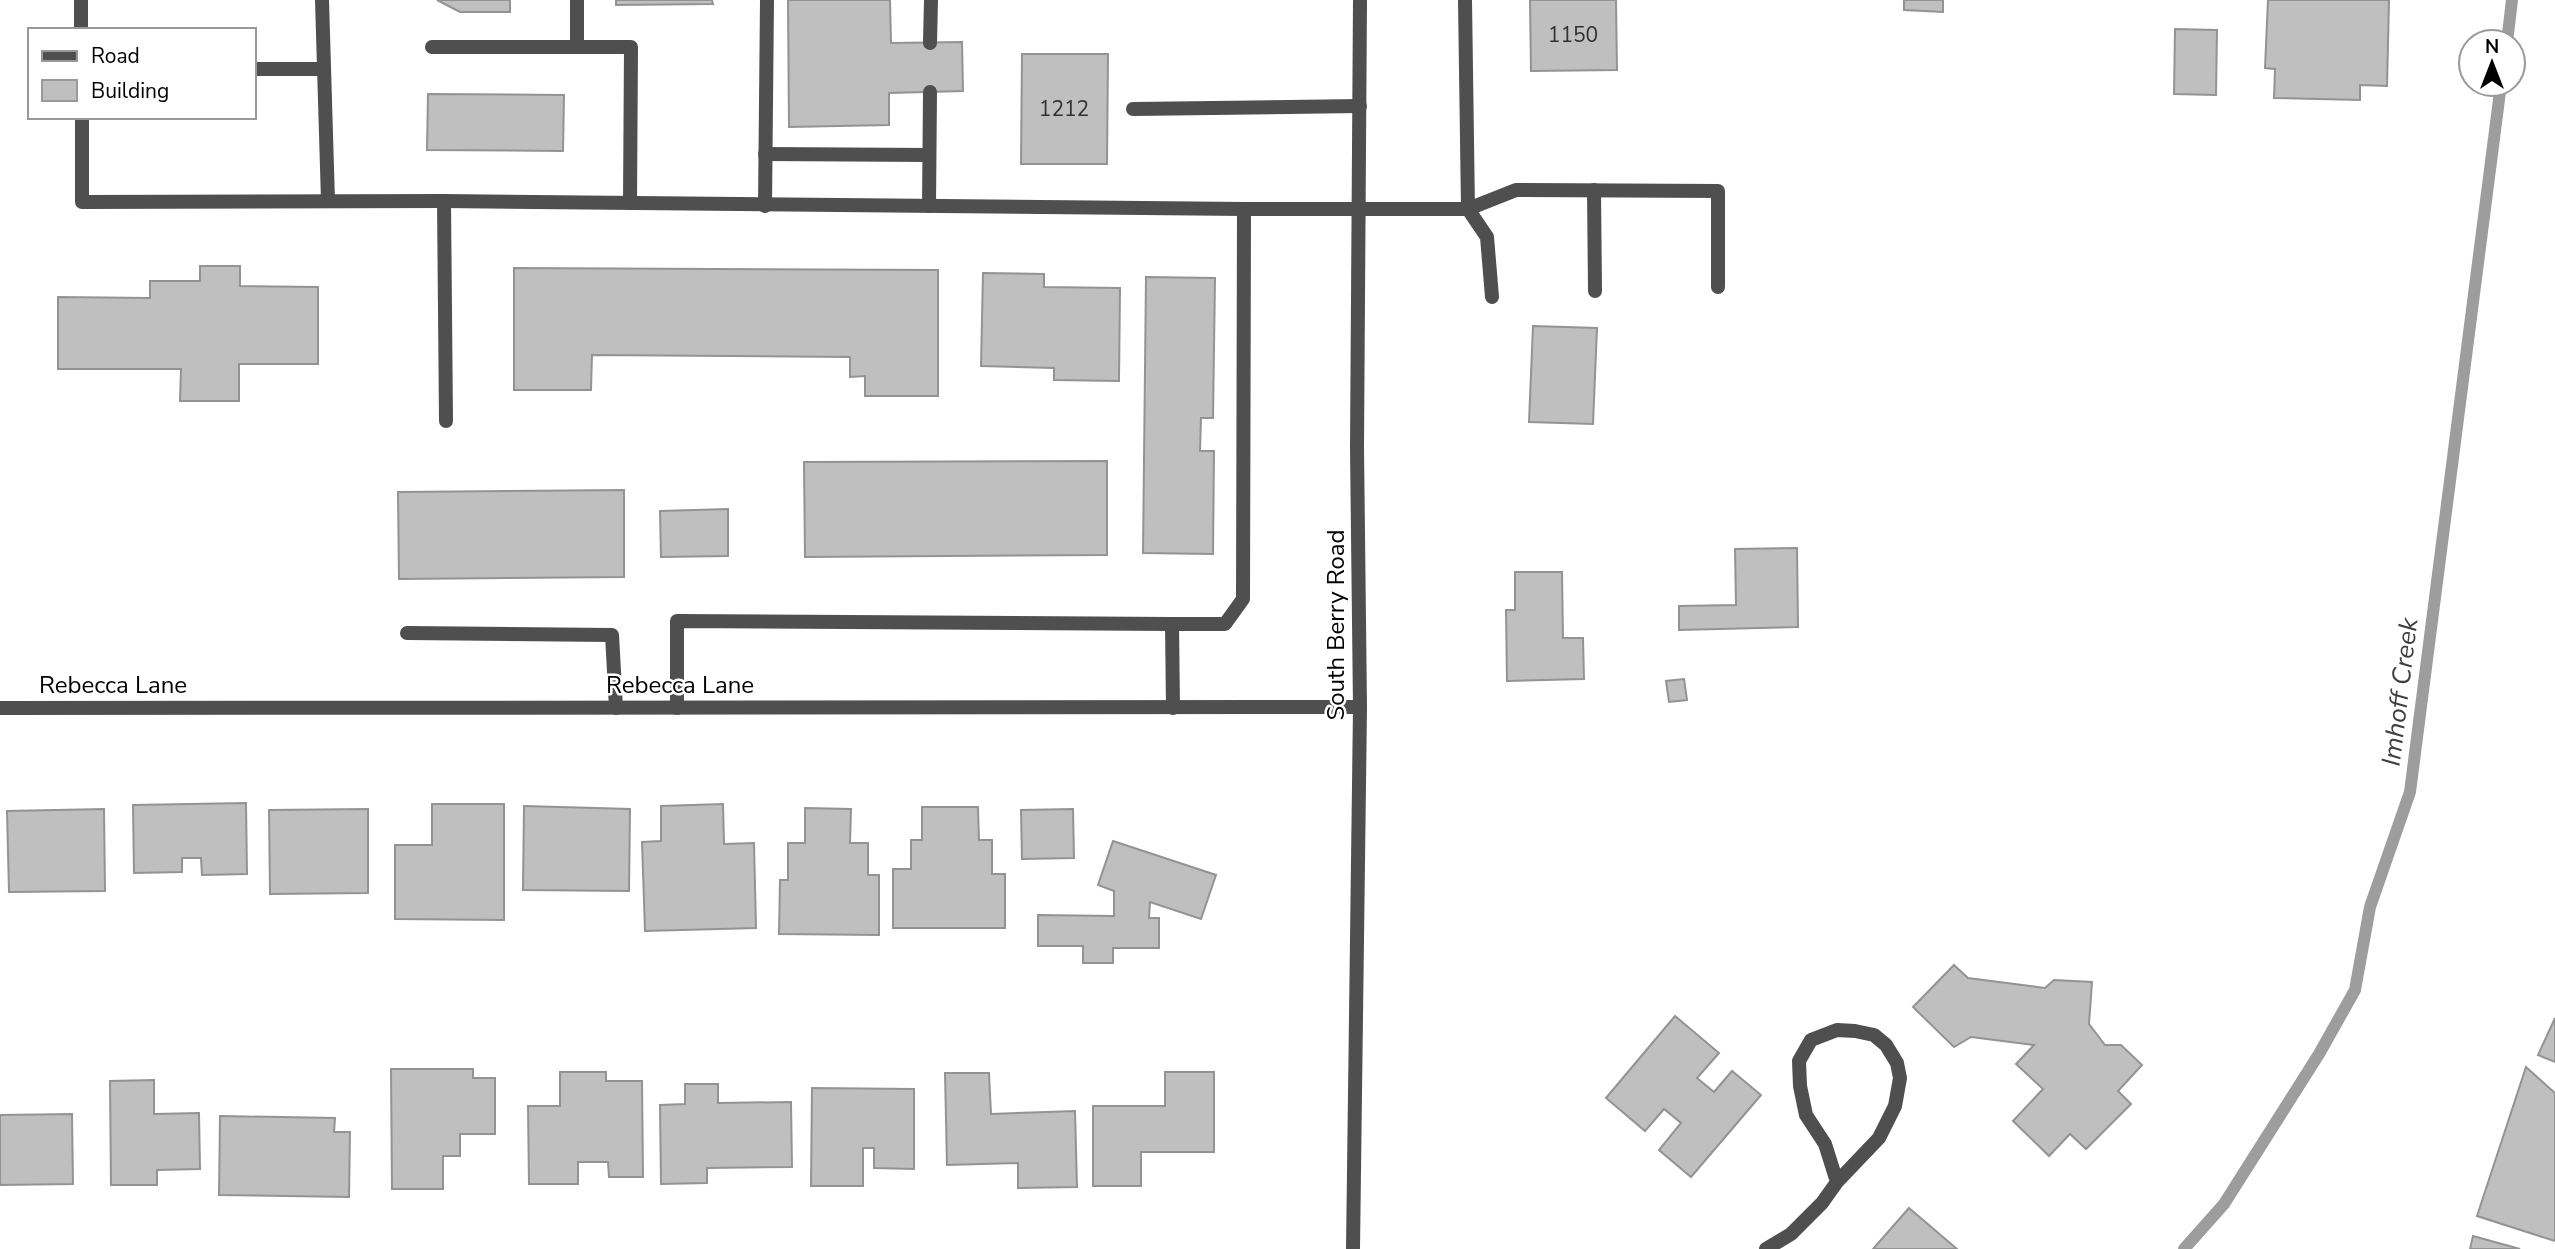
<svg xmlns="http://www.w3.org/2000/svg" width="2555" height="1249" font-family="'Nunito Sans',sans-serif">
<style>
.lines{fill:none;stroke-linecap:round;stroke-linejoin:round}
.stream{stroke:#9d9d9d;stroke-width:12}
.building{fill:#bfbfbf;stroke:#939393;stroke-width:2}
.service{stroke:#4f4f4f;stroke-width:14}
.minor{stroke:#4f4f4f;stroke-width:14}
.tertiary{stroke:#4f4f4f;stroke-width:14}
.labels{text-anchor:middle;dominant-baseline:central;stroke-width:5;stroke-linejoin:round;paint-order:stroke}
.number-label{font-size:21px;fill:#303030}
.street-label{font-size:24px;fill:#000;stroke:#fff}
.water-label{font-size:26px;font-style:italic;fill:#3e3e3e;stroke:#fff}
</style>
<rect width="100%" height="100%" fill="#fff"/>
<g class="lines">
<g class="stream">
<polyline points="2507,42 2512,0"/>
<polyline points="2184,1249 2224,1204 2319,1054 2355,990 2370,907 2410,792 2501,84"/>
</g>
</g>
<g class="building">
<polygon points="437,0 510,0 510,12 460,12"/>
<polygon points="616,0 712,0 713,4 616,5"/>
<polygon points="788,0 890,0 891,43 962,42 963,91 889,93 889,125 789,127"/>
<polygon points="1530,0 1616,0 1617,70 1531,71"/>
<polygon points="1904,0 1943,0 1943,12 1904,10"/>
<polygon points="2268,0 2389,0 2387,86 2360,85 2360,100 2274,98 2275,69 2265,68"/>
<polygon points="2175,29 2217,30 2216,95 2174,94"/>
<polygon points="1022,54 1108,54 1107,164 1021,164"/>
<polygon points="428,94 564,95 563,151 427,150"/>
<polygon points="200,266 240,266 240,286 318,287 318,364 239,364 239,401 180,401 181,369 58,369 58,297 150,298 150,281 200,281"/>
<polygon points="514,268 938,270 938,396 865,396 865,376 850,377 850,357 592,355 591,390 514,390"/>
<polygon points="983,273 1044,274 1044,287 1120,288 1119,381 1054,380 1054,368 981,366"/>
<polygon points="1146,277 1215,278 1213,418 1201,418 1200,451 1214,451 1213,554 1143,553"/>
<polygon points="1533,326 1597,328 1593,424 1529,422"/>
<polygon points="1107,461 1107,555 805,557 804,462"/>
<polygon points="624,490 624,577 399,579 398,492"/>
<polygon points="728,509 728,556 661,557 660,511"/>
<polygon points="1797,548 1798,627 1679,630 1679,606 1736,605 1735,549"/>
<polygon points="1515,572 1562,572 1563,638 1583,638 1584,679 1507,681 1506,610 1515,610"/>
<polygon points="1684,679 1687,700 1669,702 1666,681"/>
<polygon points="246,803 247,874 202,875 201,858 182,858 182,872 134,873 133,805"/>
<polygon points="432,804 504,804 504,920 395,919 395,845 432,845"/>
<polygon points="723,804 724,844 754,843 756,928 645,931 642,842 661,841 661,806"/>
<polygon points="524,806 630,809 629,891 523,890"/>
<polygon points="922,807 978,807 979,840 992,840 992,874 1005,874 1005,928 893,928 893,869 911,869 911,840 922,840"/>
<polygon points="805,808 851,809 850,843 868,843 868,875 879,875 879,935 779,934 780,880 788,880 788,843 805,843"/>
<polygon points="104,809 105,891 9,892 7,811"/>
<polygon points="368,809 368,893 270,894 269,810"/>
<polygon points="1073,809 1074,858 1022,859 1021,810"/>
<polygon points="1113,841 1216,875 1201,919 1150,902 1149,918 1159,918 1159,948 1113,948 1113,963 1083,963 1083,946 1038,946 1038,915 1114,916 1114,891 1098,885"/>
<polygon points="1954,965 1968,978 2045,988 2054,980 2092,982 2089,1024 2105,1045 2121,1045 2142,1065 2118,1091 2131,1104 2086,1149 2070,1134 2049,1156 2013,1121 2043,1089 2016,1064 2034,1045 1971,1037 1954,1047 1913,1007"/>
<polygon points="1675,1016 1719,1053 1697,1078 1714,1092 1732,1071 1761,1095 1691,1177 1659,1150 1681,1123 1664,1109 1645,1131 1606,1098"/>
<polygon points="2555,1018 2555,1062 2538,1055"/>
<polygon points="2526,1067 2555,1093 2555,1241 2477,1216"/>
<polygon points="391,1069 473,1069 473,1078 495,1078 495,1134 460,1134 460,1156 443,1156 443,1189 392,1189"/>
<polygon points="560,1072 606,1072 606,1081 642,1081 643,1177 609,1177 608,1162 578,1162 578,1184 529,1184 528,1106 560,1106"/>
<polygon points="1165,1072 1214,1072 1214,1152 1141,1152 1141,1186 1093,1186 1093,1106 1165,1106"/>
<polygon points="945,1073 989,1073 991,1114 1075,1111 1077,1187 1018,1188 1018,1163 947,1165"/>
<polygon points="154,1080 154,1114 199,1113 200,1169 157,1170 157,1185 111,1185 110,1081"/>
<polygon points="685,1084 718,1084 718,1103 791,1102 792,1167 707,1168 707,1183 661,1184 660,1105 685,1104"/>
<polygon points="812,1088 914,1089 914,1169 874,1168 874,1148 863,1148 863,1186 811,1186"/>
<polygon points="72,1114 73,1184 0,1185 0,1115"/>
<polygon points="220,1116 335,1118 334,1132 350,1132 349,1197 219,1195"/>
<polygon points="1909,1208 1957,1249 1873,1249"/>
<polygon points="2473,1236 2520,1249 2470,1249"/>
</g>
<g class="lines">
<g class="service">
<polyline points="81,0 81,30"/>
<polyline points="322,0 328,201"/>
<polyline points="577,0 577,47"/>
<polyline points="930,43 931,0"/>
<polyline points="432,47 631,47 630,203"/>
<polyline points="254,69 324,69"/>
<polyline points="1133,109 1360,106"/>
<polyline points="82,117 82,202 444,201 1244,209"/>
<polyline points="765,154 929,155"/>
<polyline points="1594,190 1595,291"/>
<polyline points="444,201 446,421"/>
<polyline points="765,206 767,0"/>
<polyline points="929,206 930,92"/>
<polyline points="1492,297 1487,237 1468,209 1516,190 1718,191 1718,287"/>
<polyline points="407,633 612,635 616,708"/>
<polyline points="677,708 677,621 1172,624"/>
<polyline points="1173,708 1172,624 1225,624 1243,599 1244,209 1468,209 1465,0"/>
</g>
<g class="minor">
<polyline points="0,708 1360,707"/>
<polyline points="1766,1249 1791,1234 1822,1203 1837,1182 1879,1138 1895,1106 1900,1078 1897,1063 1886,1045 1874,1035 1855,1031 1837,1030 1811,1040 1799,1061 1800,1086 1806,1115 1825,1144 1837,1182"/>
</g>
<polyline class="tertiary" points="1353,1249 1360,707 1357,448 1360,0"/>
</g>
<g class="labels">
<g class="number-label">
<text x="1573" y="35">1150</text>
<text x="1064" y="109">1212</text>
</g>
<g class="street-label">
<text transform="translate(1336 625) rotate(-90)">South Berry Road</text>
<text x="113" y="685">Rebecca Lane</text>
<text x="680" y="685">Rebecca Lane</text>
</g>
<g class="water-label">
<text transform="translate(2400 692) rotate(-83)">Imhoff Creek</text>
</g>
</g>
<rect x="28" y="28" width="228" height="91" fill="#ffffff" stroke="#999999" stroke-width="2"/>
<rect x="42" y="51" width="35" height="10" fill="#4f4f4f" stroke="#999999" stroke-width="2"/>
<text x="91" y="63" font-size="21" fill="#000000">Road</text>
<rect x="42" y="80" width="35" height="21" fill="#bfbfbf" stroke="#999999" stroke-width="2"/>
<text x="91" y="98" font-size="21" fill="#000000">Building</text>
<g transform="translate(2492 63)"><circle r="33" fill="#ffffff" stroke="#999999" stroke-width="2"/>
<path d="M0-5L12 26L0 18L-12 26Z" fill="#000000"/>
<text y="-10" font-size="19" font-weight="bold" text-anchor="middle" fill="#000000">N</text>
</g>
</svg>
